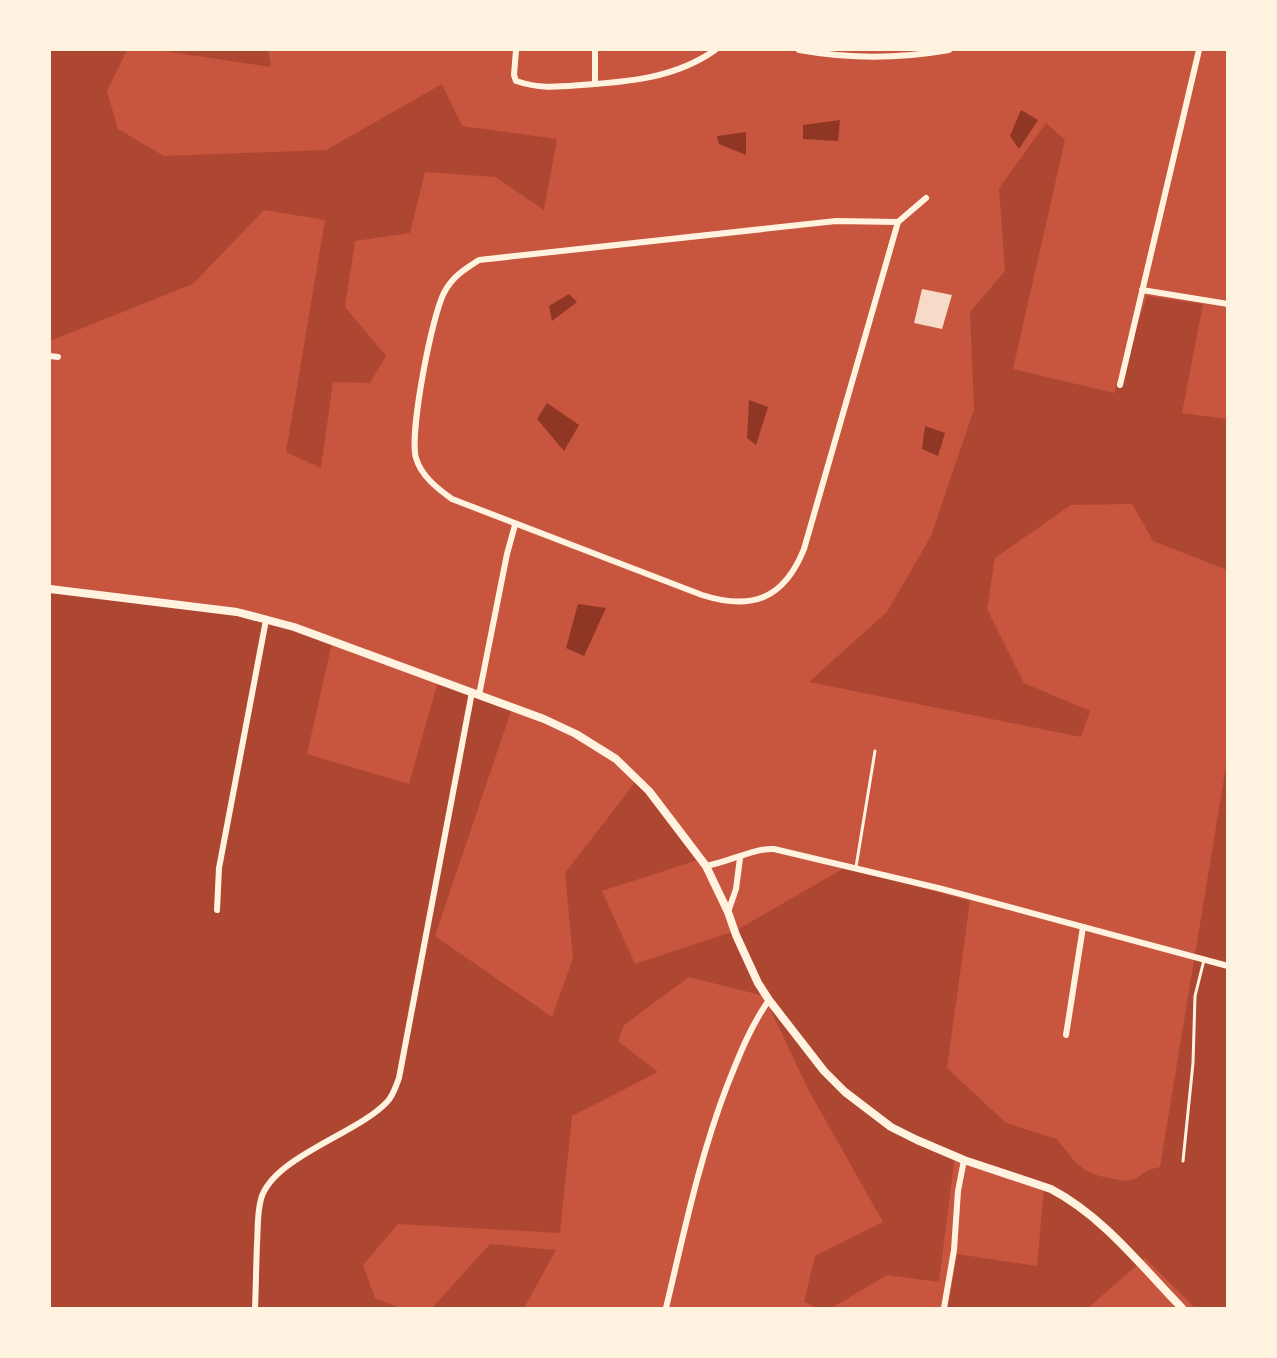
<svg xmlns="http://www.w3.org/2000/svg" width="1277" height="1358" font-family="Cabin,sans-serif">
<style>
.green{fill:#ae4732}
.water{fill:#8f3625}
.building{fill:#f7dbc8}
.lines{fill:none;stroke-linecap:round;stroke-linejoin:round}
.service{stroke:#fff3e0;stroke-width:3}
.minor{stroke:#fff3e0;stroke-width:6}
.tertiary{stroke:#fff3e0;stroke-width:8}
</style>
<rect width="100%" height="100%" fill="#c8553d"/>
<g class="green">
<polygon points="50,50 127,50 107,91 118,129 164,156 326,150 442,84 462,126 557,139 544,210 495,177 425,172 410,233 355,241 345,307 386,356 370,383 333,382 321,468 286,452 325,220 264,210 193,284 50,341"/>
<polygon points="157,50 268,50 271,67"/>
<polygon points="1046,123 1065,140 1013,369 1114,393 1147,296 1203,304 1182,413 1227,419 1227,570 1153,541 1132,504 1071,505 995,558 987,609 1024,683 1090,711 1081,737 809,682 887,612 931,536 974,409 970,312 1005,271 999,188"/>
<polygon points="50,592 250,612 332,643 307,754 409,784 439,678 493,696 513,705 435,936 552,1017 573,958 565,873 640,776 701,859 602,891 635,964 735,931 846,867 970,901 947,1068 1006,1123 1057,1139 1074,1161 1085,1170 1099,1176 1126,1181 1137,1178 1148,1170 1160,1167 1227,760 1227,1308 1195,1308 1145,1258 1088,1308 948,1308 957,1254 1037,1266 1044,1188 955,1155 939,1282 887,1275 832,1308 817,1308 804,1302 815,1256 883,1222 809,1091 764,996 689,977 624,1025 618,1041 658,1072 572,1116 560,1233 398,1224 363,1265 375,1298 400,1308 50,1308"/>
<polygon points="490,1244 556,1250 524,1308 432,1308"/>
</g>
<g class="water">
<polygon points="1021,110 1038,120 1019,149 1010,136"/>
<polygon points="840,120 838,141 803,139 803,125"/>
<polygon points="746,132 746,155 719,144 717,136"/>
<polygon points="569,294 577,302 552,321 549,306"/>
<polygon points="749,400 768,407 756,445 747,438"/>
<polygon points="547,403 579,425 564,451 537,419"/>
<polygon points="925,426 945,433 938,456 922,449"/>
<polygon points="578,604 606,608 584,656 566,648"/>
</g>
<polygon class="building" points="922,289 952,295 942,329 914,323"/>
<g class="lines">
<g class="service">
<polyline points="856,867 875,751"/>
<polyline points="1183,1161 1193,1063 1195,996 1204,960"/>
</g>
<g class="minor">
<path d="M516 50 514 75 516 81C540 89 557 87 581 85 628 82 676 78 715 50"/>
<polyline points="595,50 595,84"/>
<path d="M799 50C851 59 897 59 949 50"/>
<path d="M836 221 898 222 804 549C784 599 752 611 702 595L452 499C438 489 421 476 416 458 409 434 432 313 445 291 453 276 465 269 479 260Z"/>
<polyline points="898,222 926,198"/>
<polyline points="1142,290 1228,304"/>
<polyline points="50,356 58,357"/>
<polyline points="1120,385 1199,50"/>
<polyline points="479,695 507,554 515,525"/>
<path d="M706 866C729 862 754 848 774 849L942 889 1228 966"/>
<polyline points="217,910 219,868 266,620"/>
<polyline points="728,912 736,889 740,858"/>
<polyline points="1066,1035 1083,927"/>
<path d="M255 1308C256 1287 256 1266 257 1244 258 1229 257 1213 261 1199 273 1157 357 1134 387 1102 393 1096 396 1086 399 1078L472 692"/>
<path d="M666 1308C684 1233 699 1159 727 1086 739 1056 750 1027 769 1000"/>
<polyline points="944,1308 954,1250 958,1191 964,1160"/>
</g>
<path class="tertiary" d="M50 589 237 612 294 627 544 719 576 734 616 759 649 791 706 866 728 912 736 935 758 983 769 1000 824 1071 845 1092 891 1127 917 1140 964 1160 1051 1189C1104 1217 1141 1266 1182 1308"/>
</g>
<rect width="1277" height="1358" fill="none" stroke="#fff3e0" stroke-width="102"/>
</svg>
